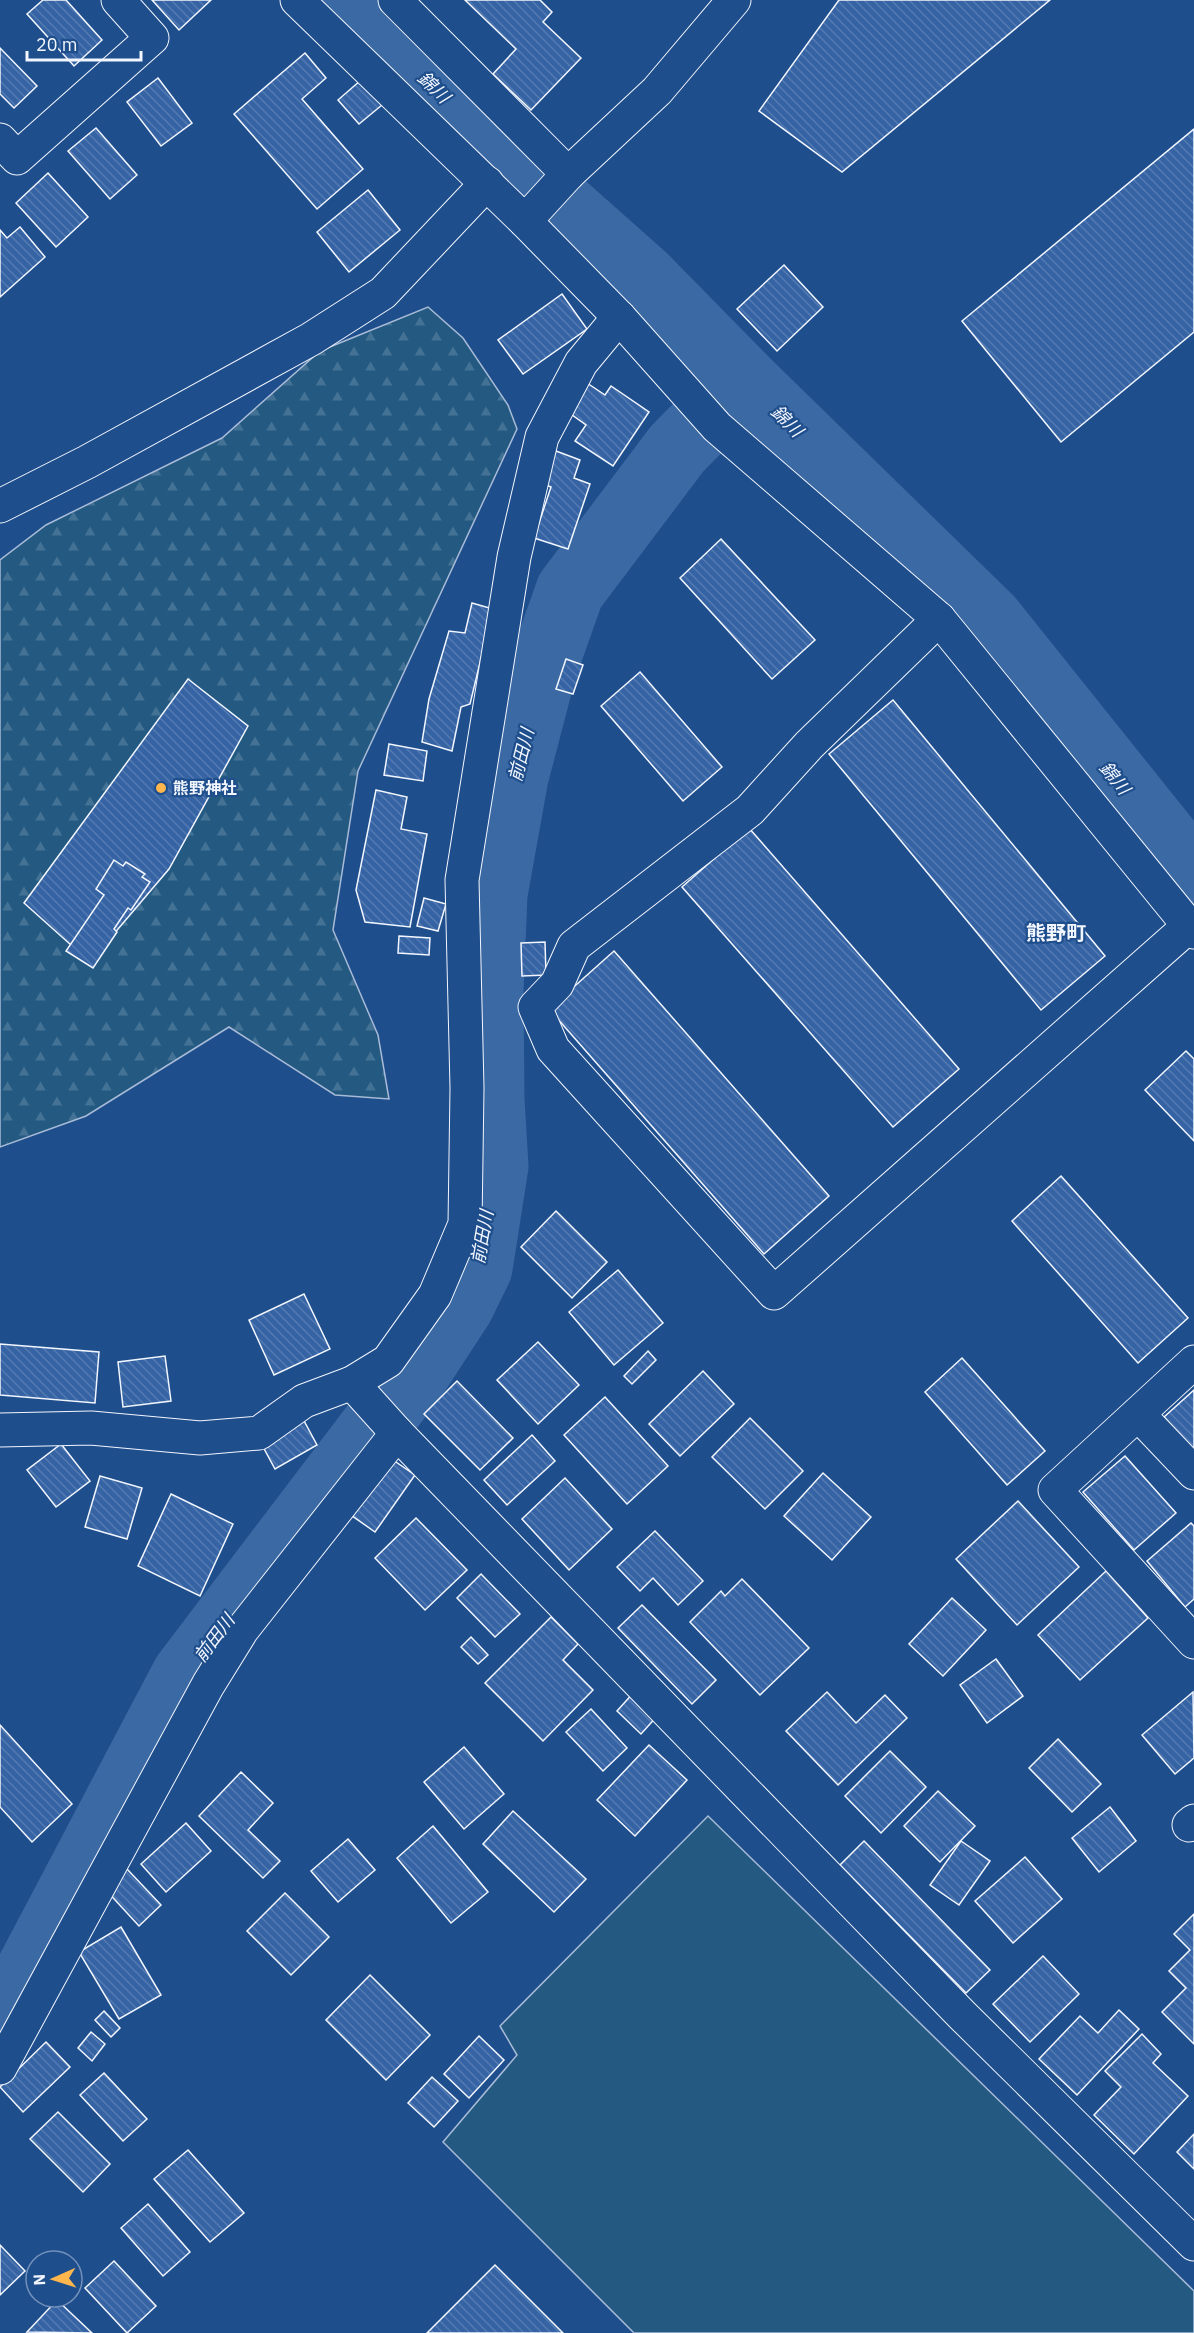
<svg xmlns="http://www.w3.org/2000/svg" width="1194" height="2333" font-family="'IBM Plex Sans','Noto Sans JP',sans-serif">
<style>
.forest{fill:url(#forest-firs);stroke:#a8bbd7;stroke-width:1.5}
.park{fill:#245a82;stroke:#a8bbd7;stroke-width:1.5}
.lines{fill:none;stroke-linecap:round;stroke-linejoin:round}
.river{stroke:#3b69a3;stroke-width:69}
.building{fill:url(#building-back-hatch);stroke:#f2f6ff;stroke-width:1.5}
.minor-casing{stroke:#f2f6ff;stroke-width:35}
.minor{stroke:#1f4e8c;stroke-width:33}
.poi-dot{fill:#ffb74d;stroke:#1f4e8c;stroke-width:2}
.labels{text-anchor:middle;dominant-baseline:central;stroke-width:4.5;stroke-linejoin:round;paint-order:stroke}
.poi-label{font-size:16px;font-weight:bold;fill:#f2f6ff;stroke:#1f4e8c;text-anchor:start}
.water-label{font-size:18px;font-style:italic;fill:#f2f6ff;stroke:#1f4e8c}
.quarter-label{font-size:20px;font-weight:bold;fill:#f2f6ff;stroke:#1f4e8c}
</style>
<defs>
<pattern id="forest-firs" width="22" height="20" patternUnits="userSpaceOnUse" patternTransform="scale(1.5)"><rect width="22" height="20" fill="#245a82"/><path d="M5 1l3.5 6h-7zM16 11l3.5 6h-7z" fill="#447295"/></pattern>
<pattern id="building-back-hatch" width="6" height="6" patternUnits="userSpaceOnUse" patternTransform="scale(1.5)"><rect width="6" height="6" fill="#3563a3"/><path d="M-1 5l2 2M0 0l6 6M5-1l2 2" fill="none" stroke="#537ab1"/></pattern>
</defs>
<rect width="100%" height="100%" fill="#1f4e8c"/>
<polygon class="forest" points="428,307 463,338 508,405 517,429 358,771 333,930 378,1035 389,1099 335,1095 229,1027 86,1116 0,1147 0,560 46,525 222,438 320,351"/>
<polygon class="park" points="708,1816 1194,2291 1194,2333 634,2333 443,2142 517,2055 500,2026"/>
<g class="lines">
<g class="river">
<polyline points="344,0 499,150 643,278 744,381 989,620 1194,876"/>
<polyline points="0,2028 186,1675 417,1371 460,1305 478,1268 494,1166 490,1100 489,992 493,894 514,777 542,670 570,591 677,449 744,381"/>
</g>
</g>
<g class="building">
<polygon points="43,0 66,0 102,40 74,66 27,14"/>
<polygon points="152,0 211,0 179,30"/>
<polygon points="465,0 540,0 552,12 543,22 581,58 531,110 493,74 516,49"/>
<polygon points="839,0 1050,0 842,172 759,111"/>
<polygon points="0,48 37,86 14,108 0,94"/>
<polygon points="305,53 326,78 302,99 363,169 317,209 234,114"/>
<polygon points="158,78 192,123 161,146 127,102"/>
<polygon points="361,80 382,105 359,124 338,100"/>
<polygon points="96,128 137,175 110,199 68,151"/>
<polygon points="1194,129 1194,332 1061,442 962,321"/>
<polygon points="48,173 88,217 56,247 16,203"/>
<polygon points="368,190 400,230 349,272 317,232"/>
<polygon points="20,227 45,257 0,297 0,230 7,238"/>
<polygon points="784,265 823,307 777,351 737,309"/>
<polygon points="562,294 587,329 523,374 498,340"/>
<polygon points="587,383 605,395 611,386 649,412 613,466 575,441 586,425 568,412"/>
<polygon points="556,451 580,460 574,478 590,484 568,549 534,538 551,487 543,484"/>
<polygon points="721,539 815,640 772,679 680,578"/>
<polygon points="472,603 493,609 470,704 461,707 452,751 422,742 429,699 449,631 465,633"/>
<polygon points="566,659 583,665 573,694 556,689"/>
<polygon points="640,672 722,767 683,801 601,706"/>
<polygon points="188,679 248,726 169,869 90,962 24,903"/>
<polygon points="893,700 1105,956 1041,1010 829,754"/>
<polygon points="389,744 427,751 423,781 384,775"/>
<polygon points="376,790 407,797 401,829 427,834 410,927 365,922 356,890"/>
<polygon points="749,828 959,1069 893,1127 682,887"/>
<polygon points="114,860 123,866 126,862 145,874 142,877 150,882 131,910 128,908 114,929 117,932 93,968 66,951 104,895 96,889"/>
<polygon points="424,898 446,904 438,931 417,926"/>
<polygon points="399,936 430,938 429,955 398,953"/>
<polygon points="545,942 546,975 522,976 521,943"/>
<polygon points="614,951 829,1196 764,1254 549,1009"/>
<polygon points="1186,1051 1194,1059 1194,1141 1145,1090"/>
<polygon points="1061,1176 1188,1318 1138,1363 1012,1221"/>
<polygon points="556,1211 607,1262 572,1298 521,1247"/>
<polygon points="618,1270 663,1323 614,1365 569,1312"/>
<polygon points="304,1294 330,1349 274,1375 249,1320"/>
<polygon points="538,1342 579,1385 538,1424 497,1380"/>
<polygon points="0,1344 99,1352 95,1403 0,1395"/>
<polygon points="648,1351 656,1360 632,1384 624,1376"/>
<polygon points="165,1356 171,1401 123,1407 118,1362"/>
<polygon points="962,1358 1045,1451 1007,1485 925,1392"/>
<polygon points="703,1371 734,1404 680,1456 649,1424"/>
<polygon points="457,1381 513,1438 480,1470 424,1414"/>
<polygon points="1194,1390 1194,1452 1164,1417"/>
<polygon points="605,1397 668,1466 627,1504 564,1435"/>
<polygon points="750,1418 803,1471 765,1509 712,1457"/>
<polygon points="303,1419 317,1445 275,1469 261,1443"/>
<polygon points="532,1435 555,1461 507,1505 484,1480"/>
<polygon points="61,1444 90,1481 56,1507 27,1470"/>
<polygon points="387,1456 415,1475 375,1532 348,1513"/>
<polygon points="1125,1456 1176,1513 1134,1550 1083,1492"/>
<polygon points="823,1473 871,1517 832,1560 784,1516"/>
<polygon points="100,1476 142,1488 127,1539 85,1527"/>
<polygon points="565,1478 612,1529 569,1570 522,1519"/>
<polygon points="171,1494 233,1524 200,1596 138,1566"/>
<polygon points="1018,1501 1079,1567 1017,1625 956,1559"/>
<polygon points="416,1518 467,1570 425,1610 375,1558"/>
<polygon points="1191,1523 1194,1526 1194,1599 1185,1607 1147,1561"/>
<polygon points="655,1531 703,1581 678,1605 653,1578 640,1591 617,1567"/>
<polygon points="1106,1571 1148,1618 1080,1680 1038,1635"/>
<polygon points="481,1574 520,1614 495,1637 457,1598"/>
<polygon points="742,1579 809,1648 760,1695 690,1622 721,1591 725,1596"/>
<polygon points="952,1598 986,1630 943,1676 909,1644"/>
<polygon points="642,1605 716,1680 692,1704 618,1628"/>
<polygon points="551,1617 578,1644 563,1660 593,1690 543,1741 485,1683"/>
<polygon points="471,1637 488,1655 478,1664 461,1647"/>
<polygon points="996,1659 1023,1696 987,1723 960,1685"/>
<polygon points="635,1691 659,1714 641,1734 617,1711"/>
<polygon points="827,1692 856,1723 885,1695 907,1718 838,1785 786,1731"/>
<polygon points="1193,1692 1194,1758 1175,1774 1142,1735"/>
<polygon points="591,1709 627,1748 603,1771 566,1732"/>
<polygon points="0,1725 72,1804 32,1842 0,1807"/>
<polygon points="1058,1739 1101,1784 1072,1812 1029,1768"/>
<polygon points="649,1745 687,1780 635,1836 597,1800"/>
<polygon points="464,1747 504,1794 464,1829 424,1782"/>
<polygon points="890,1751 926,1787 881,1833 845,1796"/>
<polygon points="241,1772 273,1803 248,1830 280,1861 263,1878 199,1816"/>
<polygon points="938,1791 975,1826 940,1862 904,1826"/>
<polygon points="1110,1807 1136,1841 1099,1872 1072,1838"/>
<polygon points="513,1811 586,1879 554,1912 483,1844"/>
<polygon points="186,1823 211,1851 166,1892 141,1864"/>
<polygon points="433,1826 488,1892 451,1923 397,1858"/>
<polygon points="348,1839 375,1870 338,1902 311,1871"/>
<polygon points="864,1841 990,1970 966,1993 840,1865"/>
<polygon points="961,1841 990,1861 959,1905 930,1885"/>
<polygon points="1025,1857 1062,1899 1013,1943 975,1901"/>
<polygon points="127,1869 161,1905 139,1926 105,1889"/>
<polygon points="285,1893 329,1937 291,1975 247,1931"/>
<polygon points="1194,1914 1194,2044 1162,2012 1186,1988 1169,1971 1190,1950 1174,1934"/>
<polygon points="121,1927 161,1995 119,2019 79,1952"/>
<polygon points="1043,1956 1079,1994 1030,2042 993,2004"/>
<polygon points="370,1975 430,2035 386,2080 326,2020"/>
<polygon points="1119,2010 1139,2029 1077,2095 1039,2059 1080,2016 1098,2033"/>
<polygon points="104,2011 120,2028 111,2037 95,2020"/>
<polygon points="91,2032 105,2044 92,2061 78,2048"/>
<polygon points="1142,2034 1161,2054 1153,2063 1188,2096 1134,2154 1094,2115 1121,2087 1105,2071"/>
<polygon points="479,2036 504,2060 469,2098 444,2074"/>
<polygon points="46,2042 70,2067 23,2112 0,2087"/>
<polygon points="104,2073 147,2119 123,2141 80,2095"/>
<polygon points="432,2077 458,2101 434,2127 408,2103"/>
<polygon points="58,2112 110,2164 83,2192 30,2139"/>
<polygon points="1194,2134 1194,2169 1177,2152"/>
<polygon points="188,2150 244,2213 210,2242 154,2179"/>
<polygon points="148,2204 190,2252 163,2276 121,2228"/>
<polygon points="0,2245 25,2271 0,2295"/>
<polygon points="114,2261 156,2306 127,2333 85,2288"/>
<polygon points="495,2265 563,2333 427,2333"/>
<polygon points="57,2300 92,2333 27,2332"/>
</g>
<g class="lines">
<defs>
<g id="minor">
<polyline points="297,0 525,221"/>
<polyline points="395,0 568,174"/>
<polyline points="734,0 657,91 568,174 525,221 619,317 717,427 939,619 1194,932"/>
<polyline points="0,140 17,158 152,38 118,0"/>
<polyline points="0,506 87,462 311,339 383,293 487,183"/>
<polyline points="939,619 809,745 750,810 574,946 557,984 535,1007 553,1049 774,1293 1189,926"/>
<polyline points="1194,1362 1055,1490 1194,1642"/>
<polyline points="352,1383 397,1433 962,2015 1194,2244"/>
<polyline points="1138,1414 1194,1473"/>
<polyline points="0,1430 91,1428 200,1438 259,1433 304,1401 352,1383 388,1361 435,1295 465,1224 467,1088 462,880 514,557 542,437 581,363 619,317"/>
<polyline points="1189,1825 1194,1821"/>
<polyline points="0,2068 208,1685 242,1630 397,1433"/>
</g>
</defs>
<use href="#minor" class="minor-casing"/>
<use href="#minor" class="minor"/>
</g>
<circle class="poi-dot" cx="161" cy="788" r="6"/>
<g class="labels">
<g class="poi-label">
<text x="173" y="788">熊野神社</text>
</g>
<g class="water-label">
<text transform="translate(434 87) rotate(44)">錦川</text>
<text transform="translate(787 421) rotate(45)">錦川</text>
<text transform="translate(521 755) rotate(-76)">前田川</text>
<text transform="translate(1115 778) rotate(51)">錦川</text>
<text transform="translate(482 1237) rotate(-80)">前田川</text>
<text transform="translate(214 1638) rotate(-53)">前田川</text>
</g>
<g class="quarter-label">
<text x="1056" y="932">熊野町</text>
</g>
</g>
<g transform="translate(54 2279) rotate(267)"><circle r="28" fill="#1f4e8c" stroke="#7391ba" stroke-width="1.5"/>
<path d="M0-4.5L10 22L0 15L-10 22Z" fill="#ffb74d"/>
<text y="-9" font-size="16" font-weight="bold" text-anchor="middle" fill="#f2f6ff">N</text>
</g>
<path d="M27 51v9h114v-9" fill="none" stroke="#f2f6ff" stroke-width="3"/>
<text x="36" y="51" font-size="18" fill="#f2f6ff" stroke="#1f4e8c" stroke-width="4.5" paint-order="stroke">20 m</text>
</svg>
